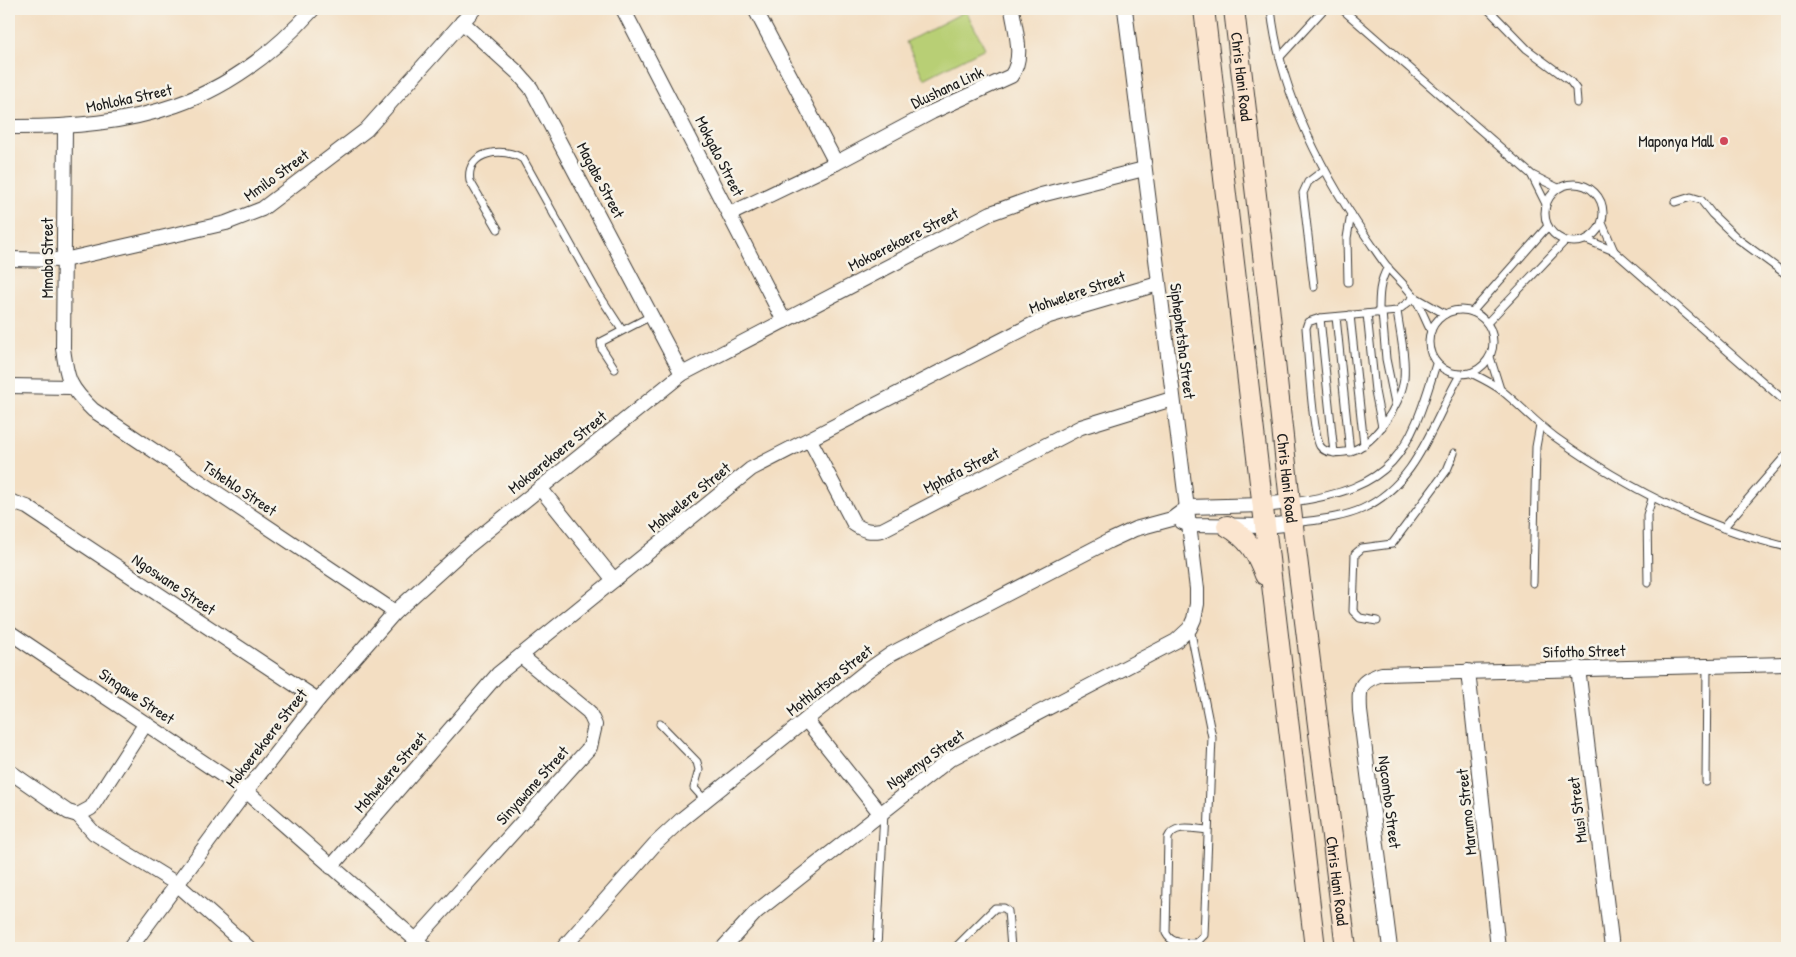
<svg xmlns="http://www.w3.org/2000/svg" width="1796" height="957" font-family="'Patrick Hand',sans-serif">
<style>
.green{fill:#b8cf74;stroke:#6a7648}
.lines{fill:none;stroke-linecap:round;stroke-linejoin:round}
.lane-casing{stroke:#3c3935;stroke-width:9}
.street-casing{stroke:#3c3935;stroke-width:16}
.secondary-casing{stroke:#3c3935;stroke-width:22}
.lane{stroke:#fff;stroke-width:7}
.street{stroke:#fff;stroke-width:14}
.secondary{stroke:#fbe5cf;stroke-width:20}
.poi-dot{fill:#d1495b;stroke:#f7f3e8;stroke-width:2}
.labels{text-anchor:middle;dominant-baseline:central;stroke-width:5;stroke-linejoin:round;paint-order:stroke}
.street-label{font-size:16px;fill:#1c1c1c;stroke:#f7f3e8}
.poi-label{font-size:16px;fill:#1c1c1c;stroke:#f7f3e8;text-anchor:end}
</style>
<rect width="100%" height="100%" fill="#f7f3e8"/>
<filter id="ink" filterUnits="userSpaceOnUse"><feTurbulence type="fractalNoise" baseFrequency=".02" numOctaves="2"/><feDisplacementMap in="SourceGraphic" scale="10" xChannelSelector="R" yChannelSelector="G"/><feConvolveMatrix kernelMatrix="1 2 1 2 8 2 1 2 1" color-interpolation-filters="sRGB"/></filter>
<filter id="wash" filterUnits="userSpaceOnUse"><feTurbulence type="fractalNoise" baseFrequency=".0096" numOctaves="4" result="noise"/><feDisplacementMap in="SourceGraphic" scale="20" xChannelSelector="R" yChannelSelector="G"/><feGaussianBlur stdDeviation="1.12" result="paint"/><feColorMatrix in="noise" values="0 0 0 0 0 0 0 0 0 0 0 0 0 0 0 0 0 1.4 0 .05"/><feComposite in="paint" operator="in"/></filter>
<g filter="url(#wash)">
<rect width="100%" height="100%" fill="#f3dec2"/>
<polygon class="green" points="966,11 985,48 924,79 906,42"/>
</g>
<g filter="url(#ink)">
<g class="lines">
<defs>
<g id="lane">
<path d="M1271 9C1280 92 1320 170 1367 238 1374 248 1381 259 1389 269 1397 278 1407 287 1414 297 1421 307 1425 320 1431 331"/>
<polyline points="1342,9 1532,175 1558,188"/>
<polyline points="1488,9 1527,49 1570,81 1576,89 1577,103"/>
<polyline points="1280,57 1324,9"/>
<polyline points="1532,176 1546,204"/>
<circle cx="1574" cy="213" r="29"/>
<polyline points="1675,202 1691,197 1701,200 1712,214 1738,239 1787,275"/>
<polyline points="1602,223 1614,251"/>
<path d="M498 229 470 181C465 151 504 146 523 159L596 290 622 330"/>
<polyline points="1587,240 1614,251 1787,403"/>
<polyline points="1348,282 1347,238 1351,214"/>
<polyline points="1314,287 1303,193 1308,182 1324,170"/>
<polyline points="1415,297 1445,314"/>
<circle cx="1461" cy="342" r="32"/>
<path d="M1397 311C1400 333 1406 357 1404 379 1401 405 1372 450 1345 452 1337 453 1325 454 1320 446 1312 432 1308 349 1306 328L1308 322 1320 318 1397 311 1415 297"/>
<polyline points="1382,312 1386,359 1395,403"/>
<polyline points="1472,312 1548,226"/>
<path d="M1379 313C1379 296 1379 282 1388 267"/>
<polyline points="1367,314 1375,391 1382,427"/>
<polyline points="1350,315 1364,445"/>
<polyline points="1336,317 1350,452"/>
<polyline points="1320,318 1334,453"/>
<polyline points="1487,323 1565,241"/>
<polyline points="1490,357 1500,389"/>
<polyline points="615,369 602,349 601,342 651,316"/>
<path d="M1471 373C1481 378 1492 383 1501 390 1520 405 1536 423 1555 437 1626 488 1702 527 1787 547"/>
<path d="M1293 502C1393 488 1409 455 1436 364"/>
<path d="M1294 523C1316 520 1342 518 1362 509 1418 483 1432 423 1460 375"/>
<polyline points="1723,528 1787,454"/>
<polyline points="1533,583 1536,447 1540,425"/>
<polyline points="1648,583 1647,515 1652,499"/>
<polyline points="1377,621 1360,618 1353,611 1355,554 1362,548 1392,544 1447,470 1454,453"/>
<path d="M1190 628 1212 737 1204 935 1196 943C1184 942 1172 945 1166 933L1168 838C1174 823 1194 829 1207 830"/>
<polyline points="660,724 697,762 699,770 694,788 704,799"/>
<polyline points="1706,782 1707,665"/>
<polyline points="877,948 884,812"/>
<polyline points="955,948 995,908 1004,908 1008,911 1011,948"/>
</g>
<g id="street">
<polyline points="623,9 784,321"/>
<polyline points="755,9 836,163"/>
<polyline points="462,22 517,72 531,88 682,374"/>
<path d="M9 127C136 128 226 107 313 9"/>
<path d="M65 128 63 348C67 380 69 387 93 410L395 612"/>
<path d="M730 214 836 163 932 112 1011 76C1025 58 1015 30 1012 9"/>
<polyline points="9,259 64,260 226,223 262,209 366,130 474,9"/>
<polyline points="9,386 71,387"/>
<path d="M810 440 854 524C864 531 870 532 882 530L1081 427 1172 399"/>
<polyline points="540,488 614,580"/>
<polyline points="9,501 27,507 318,700"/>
<polyline points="1182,522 1190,525 1266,526 1294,523"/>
<polyline points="9,632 246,791 425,948"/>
<polyline points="1578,668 1612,948"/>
<polyline points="1468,671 1498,948"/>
<polyline points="806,720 880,813"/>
<polyline points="9,771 68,812 78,815 91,808 146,723"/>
<polyline points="78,815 94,833 177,884 249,948"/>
<polyline points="331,867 498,674 751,469 1049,316 1158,284"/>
<polyline points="416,940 590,747 595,725 589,712 521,656"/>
<polyline points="130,948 246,791 318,700 395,612 466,548 682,374 991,213 1041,195 1144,169"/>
<polyline points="563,948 655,844 682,819 868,670 891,654 1109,541 1135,529 1172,519 1188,507 1263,505 1290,502"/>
<polyline points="723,948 756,912 950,759 1176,641 1190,628 1194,619 1197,604 1197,589 1125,9"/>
<path d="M1390 948 1360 711C1359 687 1358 682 1382 674L1787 664"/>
</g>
<g id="secondary">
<polyline points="1204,9 1315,948"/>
<path id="s1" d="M1234 9 1268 297 1290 502 1346 948"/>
<path d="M1227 526C1248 538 1257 553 1265 575"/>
</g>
</defs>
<use href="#lane" class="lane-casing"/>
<use href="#street" class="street-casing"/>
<use href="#secondary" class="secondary-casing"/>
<use href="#lane" class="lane"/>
<use href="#street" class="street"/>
<use href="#secondary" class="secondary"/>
</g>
</g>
<circle class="poi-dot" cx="1724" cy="141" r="5"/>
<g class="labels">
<g class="street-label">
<text stroke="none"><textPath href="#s1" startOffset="68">Chris Hani Road</textPath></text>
<text transform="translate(947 87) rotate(-25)">Dlushana Link</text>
<text transform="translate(129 98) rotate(-12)">Mohloka Street</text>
<text transform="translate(720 156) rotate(63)">Mokgalo Street</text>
<text transform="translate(276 175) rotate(-36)">Mmilo Street</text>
<text transform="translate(601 180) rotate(62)">Magabe Street</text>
<text transform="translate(903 239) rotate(-27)">Mokoerekoere Street</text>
<text transform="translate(47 258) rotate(-90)">Mmaba Street</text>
<text transform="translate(1077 292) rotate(-19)">Mohwelere Street</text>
<text transform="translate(1183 341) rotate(83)">Siphephetsha Street</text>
<text transform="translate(557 452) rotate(-39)">Mokoerekoere Street</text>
<text transform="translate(961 470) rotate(-27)">Mphafa Street</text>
<text stroke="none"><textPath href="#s1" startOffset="472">Chris Hani Road</textPath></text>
<text transform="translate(240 488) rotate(34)">Tshehlo Street</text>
<text transform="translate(689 497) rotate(-39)">Mohwelere Street</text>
<text transform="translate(174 584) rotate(34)">Ngoswane Street</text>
<text transform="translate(1584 651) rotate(-1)">Sifotho Street</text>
<text transform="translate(829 680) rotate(-38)">Mothlatsoa Street</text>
<text transform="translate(137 696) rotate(34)">Sinqawe Street</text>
<text transform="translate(266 738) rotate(-52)">Mokoerekoere Street</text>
<text transform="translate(925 759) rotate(-35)">Ngwenya Street</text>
<text transform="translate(390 772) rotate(-49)">Mohwelere Street</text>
<text transform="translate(532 785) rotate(-48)">Sinyawane Street</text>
<text transform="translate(1390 802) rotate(83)">Ngcombo Street</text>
<text transform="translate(1577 810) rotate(-97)">Musi Street</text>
<text transform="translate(1466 812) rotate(-96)">Marumo Street</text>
<text stroke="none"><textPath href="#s1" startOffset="878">Chris Hani Road</textPath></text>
</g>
<g class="poi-label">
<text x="1714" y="141">Maponya Mall</text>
</g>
</g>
<rect width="1796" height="957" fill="none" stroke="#f7f3e8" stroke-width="30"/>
</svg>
